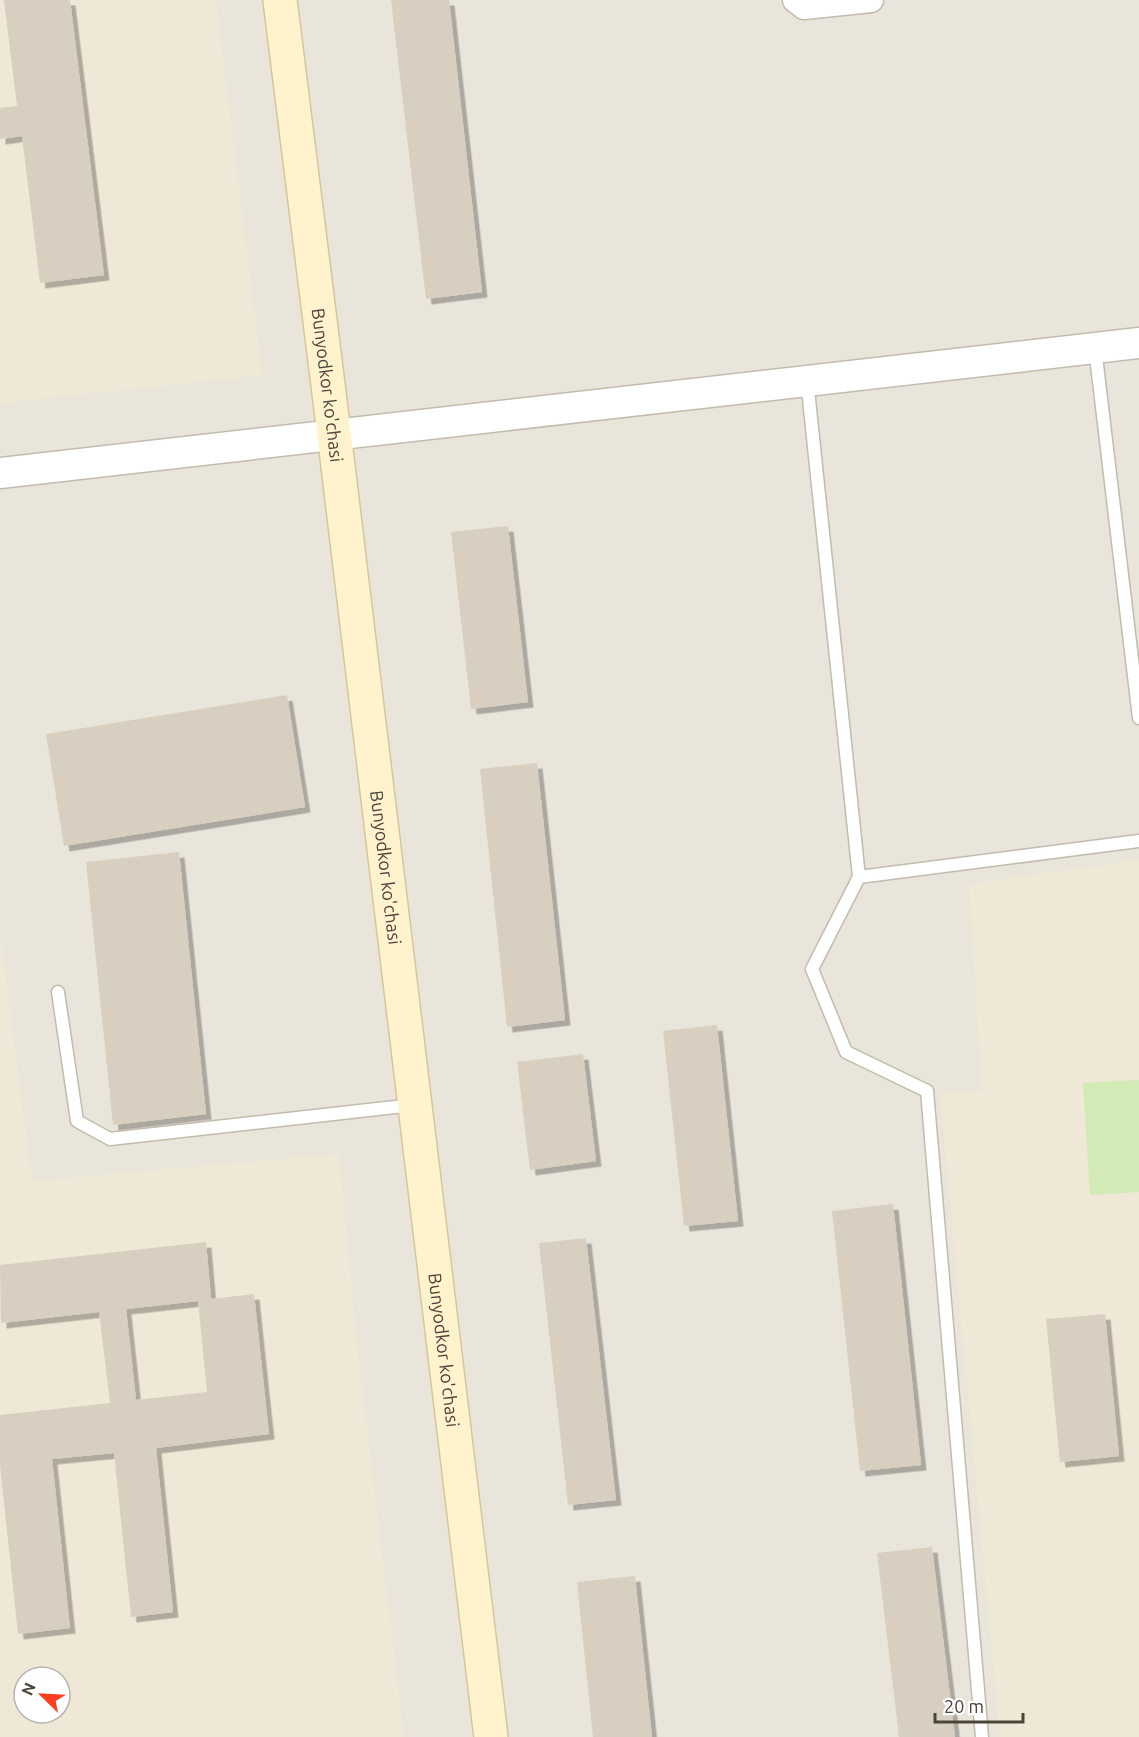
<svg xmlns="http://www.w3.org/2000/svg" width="1139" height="1737" font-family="Ubuntu,sans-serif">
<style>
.residential{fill:#eae5da;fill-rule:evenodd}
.education{fill:#efe8d6;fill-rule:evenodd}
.green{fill:#d2eab5}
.building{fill:#d8cfc1;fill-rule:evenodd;filter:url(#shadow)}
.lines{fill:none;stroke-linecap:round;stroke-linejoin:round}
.service-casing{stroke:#c2bbae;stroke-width:15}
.minor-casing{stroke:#c2bbae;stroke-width:27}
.tertiary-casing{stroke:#c2bbae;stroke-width:33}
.secondary-casing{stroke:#d6c79b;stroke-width:36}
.service{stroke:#fff;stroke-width:12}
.minor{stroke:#fff;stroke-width:24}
.tertiary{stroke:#fff;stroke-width:30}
.secondary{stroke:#fff3cd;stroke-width:33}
.labels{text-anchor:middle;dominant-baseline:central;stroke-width:4.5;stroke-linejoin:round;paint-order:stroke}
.street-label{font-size:18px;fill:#4b4439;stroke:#fff}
</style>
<defs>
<filter id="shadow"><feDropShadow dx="5.5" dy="5.5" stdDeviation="0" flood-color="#0004"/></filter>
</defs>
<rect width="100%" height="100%" fill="#f6f3ec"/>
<path class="residential" d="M0 0H1139V1737H0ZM24 1677H60V1713H24Z"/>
<g class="education">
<polygon points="0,0 216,0 262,375 0,403"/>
<polygon points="1139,860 1139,1737 1000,1737 940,1094 982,1092 969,884"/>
<path d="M0 932 32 1181 339 1154 357 1346 404 1737H0ZM24 1677H60V1713H24Z"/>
</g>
<polygon class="green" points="1139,1080 1139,1192 1090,1195 1083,1083"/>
<g class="building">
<polygon points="4,0 70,0 104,275 40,283 22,136 0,139 0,108 17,106"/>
<polygon points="391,0 449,0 482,292 426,299"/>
<polygon points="508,526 528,702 471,709 451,532"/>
<polygon points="287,695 305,807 64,846 46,734"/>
<polygon points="537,763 565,1020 507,1027 480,769"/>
<polygon points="179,852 206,1114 113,1125 86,862"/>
<polygon points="717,1025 738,1221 684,1226 663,1031"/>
<polygon points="583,1054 596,1161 530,1170 517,1062"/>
<polygon points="893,1204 921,1465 860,1471 832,1211"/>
<polygon points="586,1238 616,1500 568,1505 539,1243"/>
<path d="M206 1242 211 1299 254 1294 269 1434 156 1448 173 1612 131 1617 114 1453 52 1459 70 1628 18 1634 0 1465V1415L110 1403 99 1312 1 1323 0 1265ZM198 1301 207 1392 136 1400 126 1309Z"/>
<polygon points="1105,1314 1119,1456 1060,1462 1046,1319"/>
<polygon points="932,1547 955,1737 899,1737 877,1553"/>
<polygon points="635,1576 652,1737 593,1737 577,1582"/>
</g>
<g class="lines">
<defs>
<g id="service">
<polyline points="1095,348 1139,718"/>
<polyline points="807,380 859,877"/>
<polyline points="58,992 77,1121 110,1139 413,1105"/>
<polyline points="982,1737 927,1091 846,1052 812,969 859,877 1139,841"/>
</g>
<polyline id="minor" points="795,0 804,7 871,0"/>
<polyline id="tertiary" points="0,473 1139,343"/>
<g id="secondary">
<path id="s1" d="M280 0 334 433 491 1737"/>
</g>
</defs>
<use href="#service" class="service-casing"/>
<use href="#minor" class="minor-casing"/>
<use href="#tertiary" class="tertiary-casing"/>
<use href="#secondary" class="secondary-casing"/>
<use href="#service" class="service"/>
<use href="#minor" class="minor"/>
<use href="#tertiary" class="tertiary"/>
<use href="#secondary" class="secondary"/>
</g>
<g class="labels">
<g class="street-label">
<text stroke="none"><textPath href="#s1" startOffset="388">Bunyodkor ko'chasi</textPath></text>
<text stroke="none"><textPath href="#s1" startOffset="874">Bunyodkor ko'chasi</textPath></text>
<text stroke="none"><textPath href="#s1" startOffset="1360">Bunyodkor ko'chasi</textPath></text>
</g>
</g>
<g transform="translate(42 1695) rotate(294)"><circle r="28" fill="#ffffff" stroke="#b7b4b0" stroke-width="1.5"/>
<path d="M0-4.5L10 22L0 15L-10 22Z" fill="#fc3f1d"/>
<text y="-9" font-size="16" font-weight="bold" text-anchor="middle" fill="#4b4439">N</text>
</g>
<path d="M935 1713v9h88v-9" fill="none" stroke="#4b4439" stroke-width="3"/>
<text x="944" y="1713" font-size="18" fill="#4b4439" stroke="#ffffff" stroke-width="4.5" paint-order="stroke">20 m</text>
</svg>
